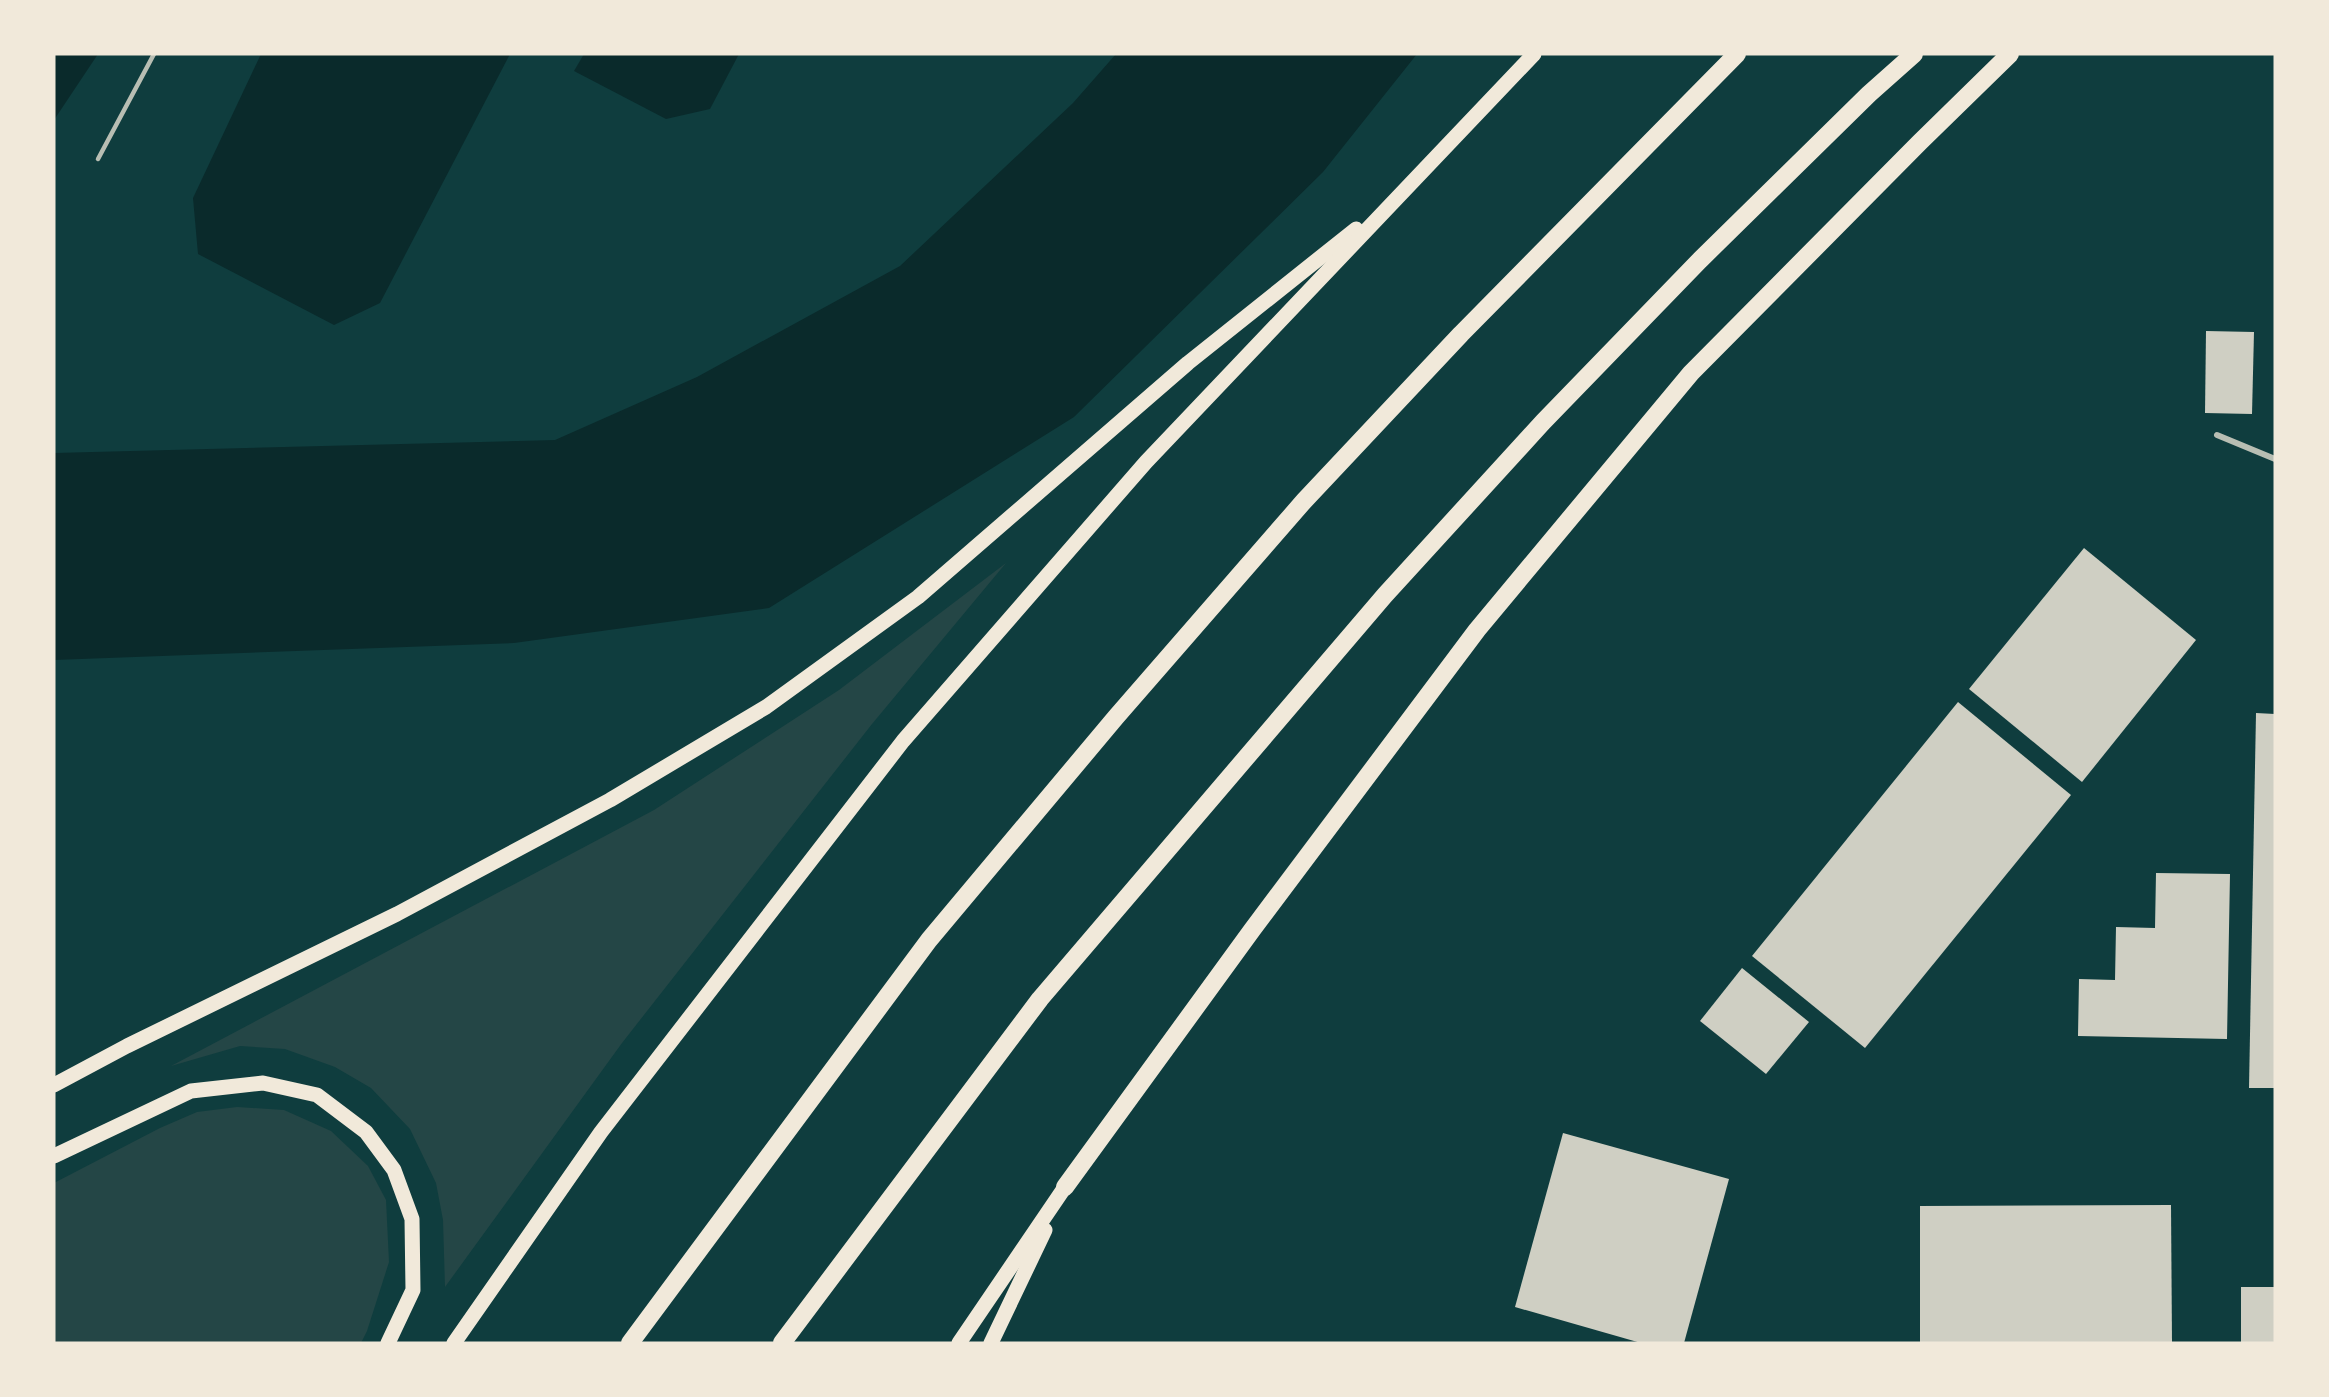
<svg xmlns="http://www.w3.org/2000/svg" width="2329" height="1397" font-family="Quicksand,sans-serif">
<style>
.green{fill:#244646}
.water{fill:#0a2a2b}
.building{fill:#cfcfc3}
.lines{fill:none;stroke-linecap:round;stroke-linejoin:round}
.service{stroke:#b8beb3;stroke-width:4.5}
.minor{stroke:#b8beb3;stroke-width:6}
.primary{stroke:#f1e9da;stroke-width:15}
.motorway{stroke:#f1e9da;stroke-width:18}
</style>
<rect width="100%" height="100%" fill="#0f3d3e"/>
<g class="green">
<polygon points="1006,563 872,724 622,1043 445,1287 443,1220 436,1183 410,1129 371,1088 335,1067 285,1049 240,1046 171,1066 654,810 839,690"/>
<polygon points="237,1107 284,1110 331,1131 368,1166 386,1200 389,1262 367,1331 361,1343 54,1343 54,1183 160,1128 197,1112"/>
</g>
<g class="water">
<polygon points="54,54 98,54 54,120"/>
<polygon points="261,54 510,54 380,303 334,325 198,254 193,198"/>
<polygon points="584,54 739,54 710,109 666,119 574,71"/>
<polygon points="1116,54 1417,54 1323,172 1074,417 769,608 514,643 54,660 54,453 555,440 697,377 900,266 1073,103"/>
</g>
<g class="building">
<polygon points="2206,331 2254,332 2252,414 2205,413"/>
<polygon points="2084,548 2196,640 2082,782 1969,689"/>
<polygon points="1958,702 2071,795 1865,1048 1752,956"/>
<polygon points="2256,713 2275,714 2275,1088 2249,1088"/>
<polygon points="2156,873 2230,874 2227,1039 2078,1036 2079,979 2115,980 2116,927 2155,928"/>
<polygon points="1742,968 1809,1022 1766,1074 1700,1021"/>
<polygon points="1563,1133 1729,1179 1684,1343 1641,1343 1515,1307"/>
<polygon points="2171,1205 2172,1343 1920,1343 1920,1206"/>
<rect x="2241" y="1287" width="34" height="56"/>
</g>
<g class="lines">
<polyline class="service" points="98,159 154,54"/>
<polyline class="minor" points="2217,435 2275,459"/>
<g class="primary">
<polyline points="54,1085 127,1046 397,914 610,800 766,707 918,597 1188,363 1356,229"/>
<polyline points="54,1156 191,1091 263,1083 317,1095 366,1132 394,1170 412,1219 413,1290 388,1343"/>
<polyline points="454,1343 601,1132 903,741 1146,462 1534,54"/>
<polyline points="959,1343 1065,1187"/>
<polyline points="991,1343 1045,1230"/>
</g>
<g class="motorway">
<polyline points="1065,1187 1252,930 1477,630 1691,373 1920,142 2010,54"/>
<polyline points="630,1343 929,940 1116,717 1304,501 1461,334 1737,54"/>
<polyline points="782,1343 1040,999 1385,595 1543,422 1700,260 1869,94 1914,54"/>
</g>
</g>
<rect width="2329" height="1397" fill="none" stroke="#f1e9da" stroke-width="111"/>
</svg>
